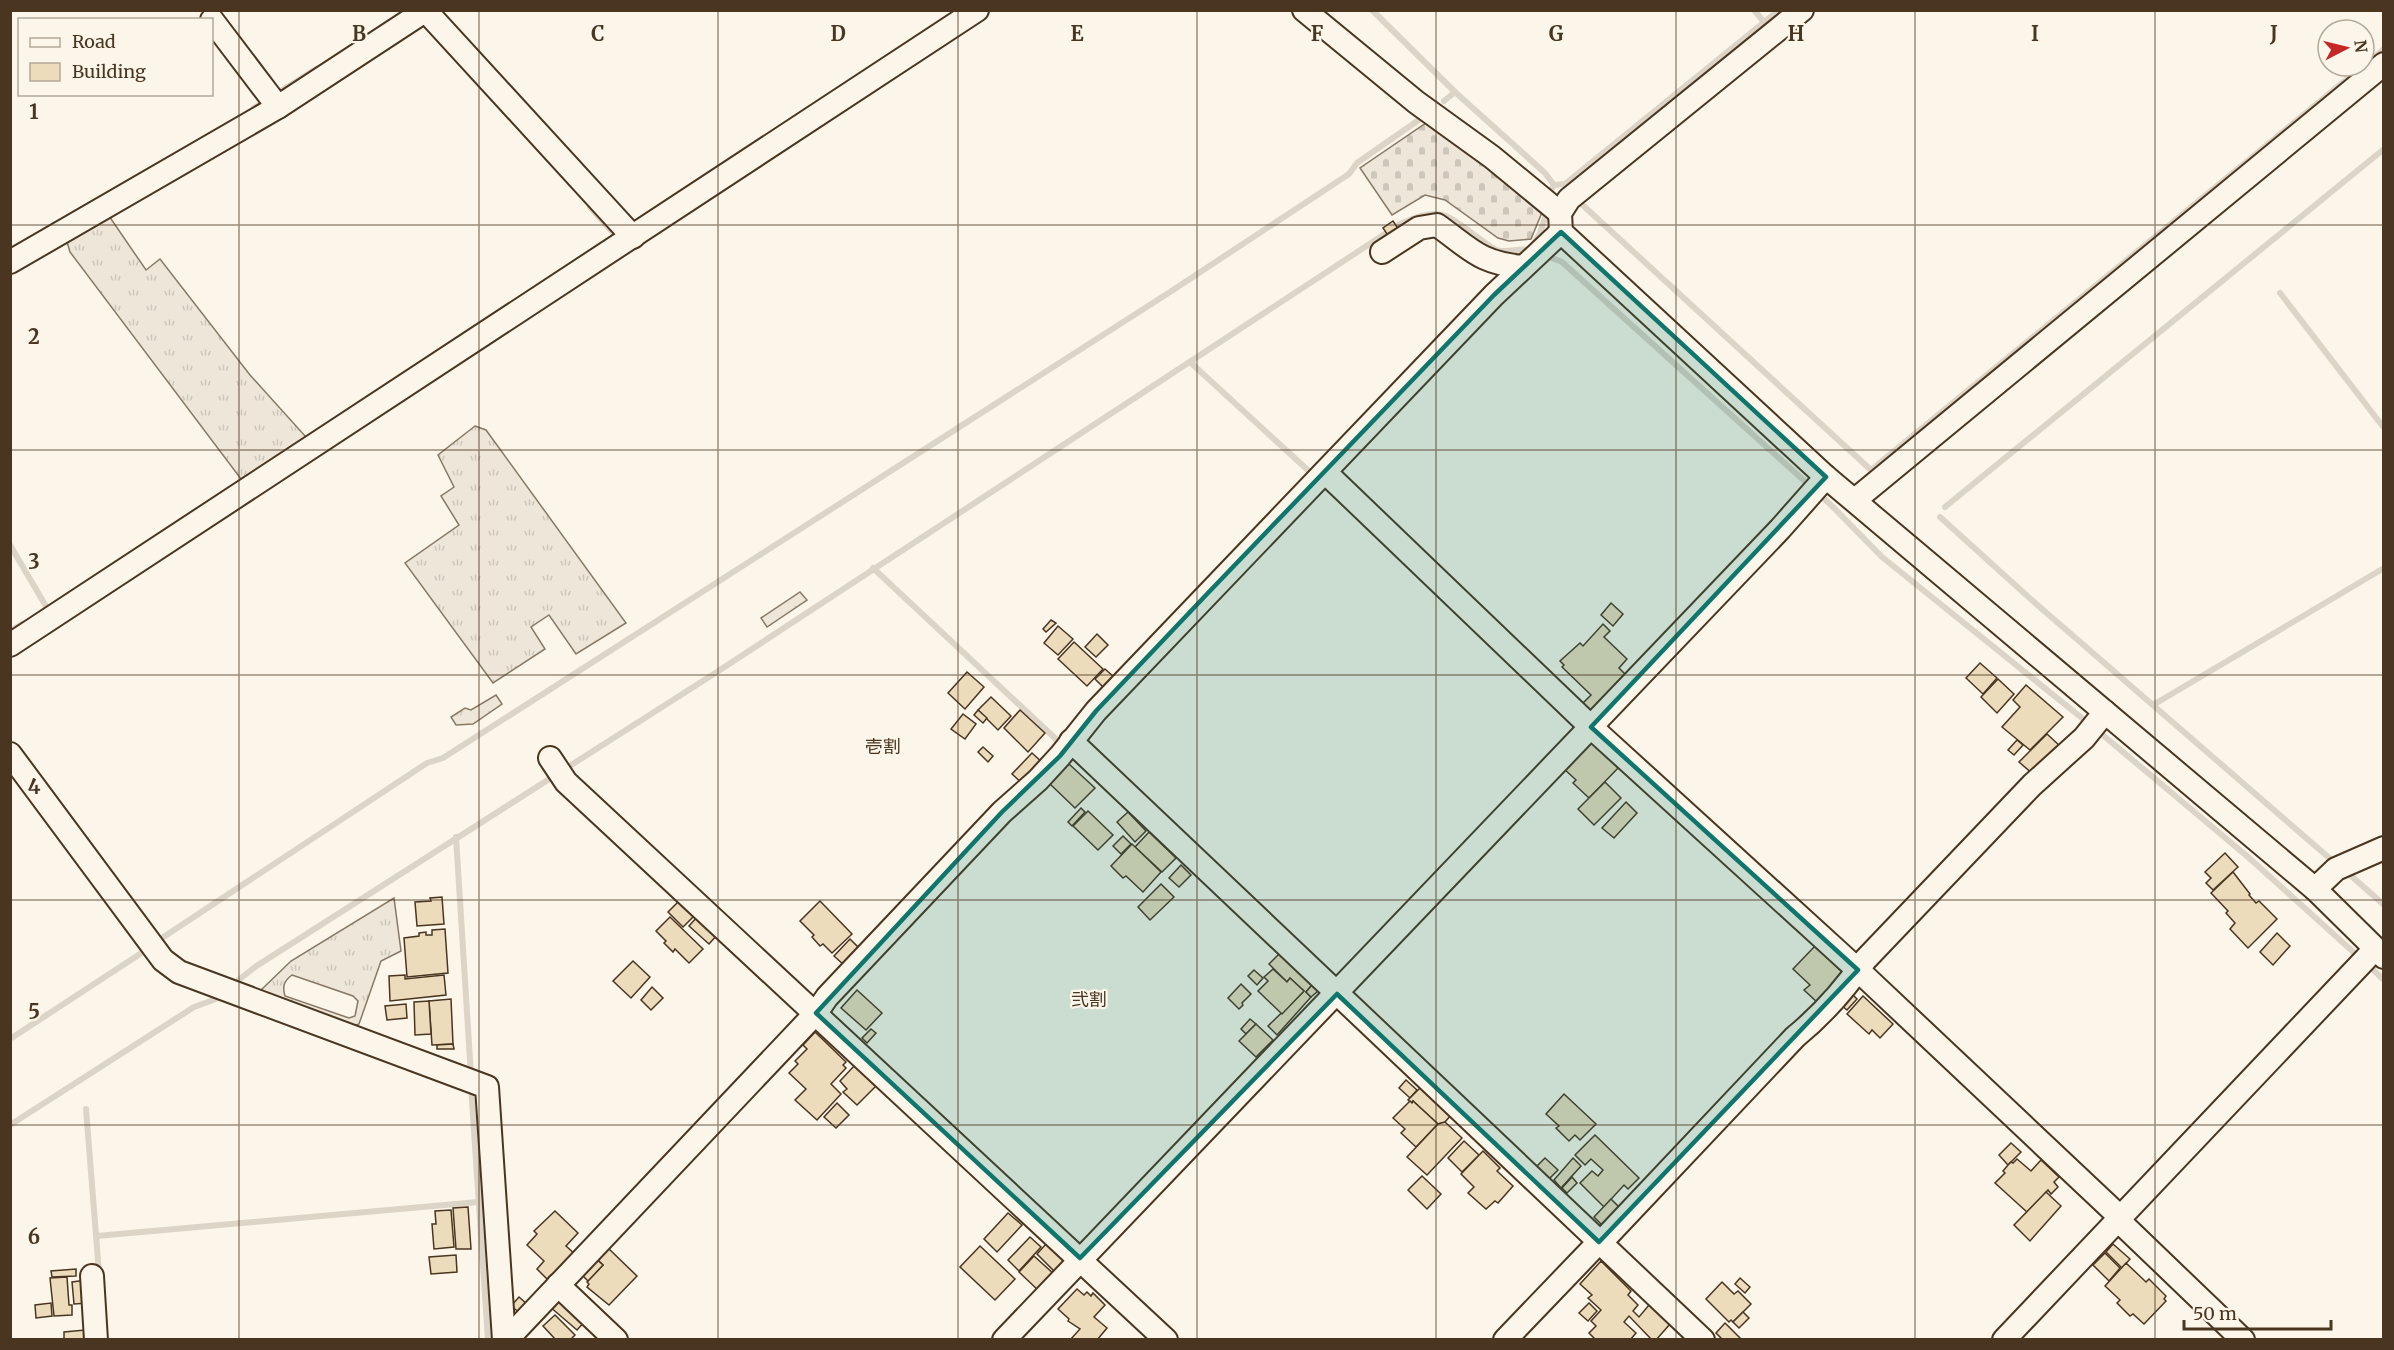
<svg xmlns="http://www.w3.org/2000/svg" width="2394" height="1350" font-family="Merriweather,'Noto Sans JP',serif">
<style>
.grass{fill:url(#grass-tufts);stroke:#887966;stroke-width:1.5;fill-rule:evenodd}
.cemetery{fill:url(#cemetery-stones);stroke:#887966;stroke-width:1.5}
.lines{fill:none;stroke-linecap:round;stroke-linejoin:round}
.stream{stroke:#dcd4c6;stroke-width:6}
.building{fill:#ecdcbc;stroke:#4a3520;stroke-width:1.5}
.minor-casing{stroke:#4a3520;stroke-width:26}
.minor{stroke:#fbf6e9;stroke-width:22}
.marked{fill:#0f766e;fill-opacity:0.2;stroke:#0f766e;stroke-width:4.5;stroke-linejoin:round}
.grid{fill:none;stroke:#4a3520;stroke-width:1.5;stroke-opacity:0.55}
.labels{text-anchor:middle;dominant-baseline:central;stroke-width:4.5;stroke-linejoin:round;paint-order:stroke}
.neighbourhood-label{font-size:18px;fill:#4a3520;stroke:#fbf6e9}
.grid-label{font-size:20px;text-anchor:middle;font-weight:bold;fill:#4a3520;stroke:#fbf6e9;stroke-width:4.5;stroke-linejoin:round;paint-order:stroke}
</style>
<defs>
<pattern id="grass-tufts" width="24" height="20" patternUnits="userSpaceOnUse" patternTransform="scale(1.5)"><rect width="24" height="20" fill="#ede6d9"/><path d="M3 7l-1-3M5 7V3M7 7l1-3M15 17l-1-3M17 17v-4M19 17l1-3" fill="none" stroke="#cdc6ba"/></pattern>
<pattern id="cemetery-stones" width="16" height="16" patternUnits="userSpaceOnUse" patternTransform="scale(1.5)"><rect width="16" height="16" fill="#ede6d9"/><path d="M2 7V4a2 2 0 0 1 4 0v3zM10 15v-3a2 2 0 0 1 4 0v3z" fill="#cdc6ba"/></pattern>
</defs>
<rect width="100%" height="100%" fill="#fbf6e9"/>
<g class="grass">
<polygon points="107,213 146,270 160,259 250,375 306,437 241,479 70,252 67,242 69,235"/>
<polygon points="475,426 486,430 626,623 576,654 549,615 531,627 545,649 493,683 405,563 459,525 441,496 454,487 438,455"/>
<polygon points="800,592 807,600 767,627 761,618"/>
<polygon points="496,695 502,704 473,724 456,725 451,717 465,708 471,710"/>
<path d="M394 898 401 951 381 961 359 1024 350 1027 259 992 291 961ZM292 975 353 996 358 1001 355 1016 349 1018 285 996C282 986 284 981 292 975Z"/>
</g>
<polygon class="cemetery" points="1429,121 1543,210 1531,239 1509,241 1498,238 1445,200 1425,195 1392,215 1360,168"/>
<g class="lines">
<g class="stream">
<polyline points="1372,10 1455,92 1545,173 1554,185 1551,190"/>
<polyline points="1754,10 1764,22"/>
<polyline points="2364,65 2384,49"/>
<polyline points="1444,101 1455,92"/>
<polyline points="254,108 316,69"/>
<polyline points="1554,185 1565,184 1779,10"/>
<polyline points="1576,199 1871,470 2363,66"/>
<polyline points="590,207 616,236"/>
<polyline points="1532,247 1540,233 1545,218"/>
<polyline points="1544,255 1562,262 1831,505 1882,557 2098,731 2248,857 2360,958"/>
<polyline points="2280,293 2384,428"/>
<polyline points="1190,362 1311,473"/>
<polyline points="1945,507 2384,149"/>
<polyline points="1940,517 2034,602 2335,863"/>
<polyline points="10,545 47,608"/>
<polyline points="873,568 1058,741"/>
<polyline points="10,631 22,624"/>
<polyline points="2153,705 2384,568"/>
<polyline points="456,837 471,1076"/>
<polyline points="2348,873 2384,905"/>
<polyline points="159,940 427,763 443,758 1170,292 1349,174 1357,163 1423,117"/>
<polyline points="2368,965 2384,980"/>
<path d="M231 986 255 967 720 670 1400 224C1440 207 1444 212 1477 237 1483 241 1490 247 1497 250 1510 254 1520 246 1534 251"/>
<polyline points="10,1039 143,952"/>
<polyline points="471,1086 488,1340"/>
<polyline points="86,1109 99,1273"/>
<polyline points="10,1125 194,1007 216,999 221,994"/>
<polyline points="97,1236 478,1202"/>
</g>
</g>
<g class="building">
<polygon points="1393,221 1399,230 1389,237 1383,228"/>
<polygon points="1611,603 1623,614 1613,626 1601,615"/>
<polygon points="1051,620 1056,623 1046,632 1043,629"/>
<polygon points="1603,624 1610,631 1604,637 1627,659 1619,668 1628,677 1592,720 1579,707 1591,695 1562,667 1564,665 1560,661 1580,643 1583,646"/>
<polygon points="1058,626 1073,639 1058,655 1044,643"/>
<polygon points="1097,634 1108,645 1096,657 1085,647"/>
<polygon points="1074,642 1103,669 1087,686 1058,659"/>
<polygon points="1980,663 1997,678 1983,694 1966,678"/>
<polygon points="1105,669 1114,677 1104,688 1095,679"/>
<polygon points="967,672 984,687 965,709 948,693"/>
<polygon points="1998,679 2014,694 1997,713 1981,697"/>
<polygon points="2026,685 2063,717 2030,750 2002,727 2020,707 2013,700"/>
<polygon points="991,697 1011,716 998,730 978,710"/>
<polygon points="978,710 987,718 983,723 974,715"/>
<polygon points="1020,710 1045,733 1028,752 1004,728"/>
<polygon points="963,714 976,724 965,739 951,729"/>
<polygon points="2047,734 2060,746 2034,775 2019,762"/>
<polygon points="1594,740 1620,766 1589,798 1573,783 1576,780 1562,767"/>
<polygon points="2017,740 2023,745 2014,755 2008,750"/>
<polygon points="983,747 993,756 988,762 978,752"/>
<polygon points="1032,753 1044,764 1024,785 1012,774"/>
<polygon points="1069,764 1095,788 1075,808 1050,784"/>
<polygon points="1605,782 1621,798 1594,825 1578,809"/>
<polygon points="1626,802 1637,813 1614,838 1602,828"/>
<polygon points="1081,808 1085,812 1072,826 1068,822"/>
<polygon points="1088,811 1113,835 1098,850 1073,826"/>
<polygon points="1128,812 1146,831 1135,842 1117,822"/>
<polygon points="1149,832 1176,858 1162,872 1135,847"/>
<polygon points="1123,836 1131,844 1121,854 1113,846"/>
<polygon points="1132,844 1161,872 1143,892 1126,876 1123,878 1111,866"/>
<polygon points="2225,853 2238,867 2213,890 2206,883 2211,878 2205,872"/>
<polygon points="1181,865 1191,875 1179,887 1169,878"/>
<polygon points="2233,872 2250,894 2249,895 2256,903 2259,901 2277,919 2248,948 2230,929 2235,923 2226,913 2228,911 2211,893"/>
<polygon points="1161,884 1174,897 1150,920 1138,907"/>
<polygon points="442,897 444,924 417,926 415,902 431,901 430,898"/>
<polygon points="680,900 696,914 683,927 668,912"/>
<polygon points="820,901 852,934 832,953 823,944 820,946 812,937 814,935 800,921"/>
<polygon points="670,917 703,949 689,963 675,949 673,952 664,943 666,941 656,931"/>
<polygon points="697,917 717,935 709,944 689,926"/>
<polygon points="445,929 448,973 407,977 404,938 419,936 419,933 426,932 426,935 432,935 432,930"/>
<polygon points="2277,933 2290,946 2273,965 2260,952"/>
<polygon points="850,939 860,949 844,965 834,956"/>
<polygon points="1815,946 1844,974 1818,1003 1804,990 1810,985 1793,969"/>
<polygon points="1279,954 1312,985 1306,992 1311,997 1277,1035 1268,1026 1304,991 1290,978 1287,982 1269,964"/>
<polygon points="633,961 650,977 631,998 613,981"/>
<polygon points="1273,969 1287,982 1290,978 1304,991 1282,1014 1258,991 1268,981 1264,977"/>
<polygon points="1254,970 1263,978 1257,985 1248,976"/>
<polygon points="405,975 405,979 444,975 446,995 390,1001 389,976"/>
<polygon points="1241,984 1251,994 1242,1003 1243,1005 1239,1009 1228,998"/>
<polygon points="1312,985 1318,991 1311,997 1306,992"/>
<polygon points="652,987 663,998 651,1010 641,1000"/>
<polygon points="857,990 882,1013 866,1030 841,1008"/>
<polygon points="1851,993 1857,999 1847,1010 1841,1005"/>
<polygon points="1863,996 1893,1024 1880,1038 1872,1030 1869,1034 1847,1014"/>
<polygon points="451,999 453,1044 432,1045 429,1001"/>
<polygon points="429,1001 431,1034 415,1035 414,1002"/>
<polygon points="406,1004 407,1018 387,1020 385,1006"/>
<polygon points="1250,1019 1256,1024 1246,1034 1241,1029"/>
<polygon points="1256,1024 1273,1040 1256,1057 1239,1041"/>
<polygon points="871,1029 876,1033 867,1043 862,1038"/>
<polygon points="815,1032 846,1062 843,1065 846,1068 831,1084 841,1094 817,1120 795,1100 806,1089 789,1073 798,1064 795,1061 807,1049 803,1045"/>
<polygon points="453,1044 454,1049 437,1049 437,1045"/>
<polygon points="855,1065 876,1086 857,1105 843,1092 847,1089 840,1081"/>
<polygon points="1406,1080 1417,1090 1410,1098 1399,1088"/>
<polygon points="1420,1088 1451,1115 1445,1122 1438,1124 1413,1101 1412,1103 1408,1100"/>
<polygon points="1564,1094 1596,1124 1580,1140 1575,1135 1569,1141 1556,1128 1559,1126 1546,1114"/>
<polygon points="1410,1101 1412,1103 1413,1101 1438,1124 1416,1147 1401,1133 1405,1129 1393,1118"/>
<polygon points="837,1103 849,1115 836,1128 824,1117"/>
<polygon points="1445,1122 1462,1138 1427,1175 1407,1157 1438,1124"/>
<polygon points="1595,1135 1639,1178 1628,1189 1624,1185 1604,1207 1580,1183 1592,1171 1598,1176 1603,1170 1591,1159 1585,1165 1575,1155"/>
<polygon points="1464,1141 1479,1155 1462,1172 1448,1158"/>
<polygon points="2011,1143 2021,1152 2008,1165 1999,1155"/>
<polygon points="1483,1151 1500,1168 1497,1171 1513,1186 1498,1203 1495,1201 1486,1209 1468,1193 1474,1187 1461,1174"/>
<polygon points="1545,1158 1558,1170 1548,1180 1535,1168"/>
<polygon points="1573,1158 1581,1166 1561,1188 1554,1180"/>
<polygon points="2017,1159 2031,1171 2041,1160 2059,1177 2054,1182 2058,1187 2051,1194 2048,1190 2028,1213 1995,1183 2005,1173 2003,1171 2008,1165 2011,1162 2013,1163"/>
<polygon points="1422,1176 1441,1194 1427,1209 1408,1190"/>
<polygon points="1572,1177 1577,1183 1567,1193 1562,1188"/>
<polygon points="2046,1192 2061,1206 2030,1241 2014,1225"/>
<polygon points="1611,1199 1621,1209 1604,1227 1594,1217"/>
<polygon points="468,1207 471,1249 456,1249 453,1208"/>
<polygon points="451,1210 454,1247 434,1249 432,1224 436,1224 435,1211"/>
<polygon points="555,1211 578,1233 566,1246 576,1255 550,1282 537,1269 544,1261 527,1245 537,1234 534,1231"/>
<polygon points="1008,1213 1022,1225 997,1252 984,1239"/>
<polygon points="1030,1237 1041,1247 1019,1271 1008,1260"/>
<polygon points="1046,1244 1068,1265 1058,1275 1037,1254"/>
<polygon points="2113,1244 2130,1259 2122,1268 2106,1252"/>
<polygon points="980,1246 1015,1279 995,1300 960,1267"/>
<polygon points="608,1248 637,1276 609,1305 587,1287 589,1284 587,1282 603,1265 597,1259"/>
<polygon points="2105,1253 2120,1268 2109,1281 2093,1265"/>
<polygon points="456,1255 457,1272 431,1274 429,1257"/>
<polygon points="1034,1256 1055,1275 1040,1292 1019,1272"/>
<polygon points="595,1258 603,1265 588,1281 580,1273"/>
<polygon points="1601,1261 1631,1291 1628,1295 1638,1305 1633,1311 1639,1317 1649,1305 1670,1324 1656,1340 1652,1340 1629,1316 1624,1322 1636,1333 1630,1340 1596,1340 1589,1333 1596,1326 1591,1321 1601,1310 1588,1298 1592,1295 1580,1284"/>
<polygon points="2126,1263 2146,1282 2149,1279 2166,1296 2164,1299 2166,1301 2144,1324 2133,1314 2130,1316 2117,1303 2120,1300 2105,1286"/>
<polygon points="76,1269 76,1276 52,1277 51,1271"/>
<polygon points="67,1277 69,1305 72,1305 72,1315 54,1316 50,1278"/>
<polygon points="1740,1278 1750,1287 1745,1293 1735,1284"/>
<polygon points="87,1280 89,1303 74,1304 72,1282"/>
<polygon points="1722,1282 1734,1294 1738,1291 1751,1304 1733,1322 1731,1320 1729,1322 1706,1299"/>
<polygon points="1077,1289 1084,1295 1087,1292 1091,1296 1093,1293 1105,1305 1094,1317 1107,1328 1097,1340 1070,1340 1080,1329 1068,1321 1069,1319 1058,1309"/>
<polygon points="558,1296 586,1320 577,1330 549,1306"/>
<polygon points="519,1297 528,1305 520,1313 511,1306"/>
<polygon points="51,1303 52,1316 36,1318 35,1305"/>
<polygon points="1589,1303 1597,1311 1588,1321 1579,1313"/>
<polygon points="1743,1312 1749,1318 1739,1328 1733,1322"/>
<polygon points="555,1315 575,1335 570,1340 556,1340 543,1326"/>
<polygon points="1725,1323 1742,1340 1723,1340 1716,1333"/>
<polygon points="85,1330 85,1340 64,1340 64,1332"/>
</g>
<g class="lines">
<defs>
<g id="minor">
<polyline points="1304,10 1416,102 1492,157 1560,213"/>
<polyline points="1802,10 1569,199 1560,213 1561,232 1826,477 2315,889 2384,957"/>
<polyline points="212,20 278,107"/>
<path d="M1382 252 1419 228 1437 225C1471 249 1479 263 1523 267"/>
<polyline points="10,262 278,107 420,14 425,10 633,237"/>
<polyline points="1325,472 1591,727 1858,970 2120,1217"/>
<polyline points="1855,500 2384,64"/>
<polyline points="10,645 977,10"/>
<polyline points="1071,741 1703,1340"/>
<polyline points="10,754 163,960 179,972 487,1087 504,1340"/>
<polyline points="550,758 566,782 1166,1340"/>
<polyline points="2315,889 2336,869 2384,848"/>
<polyline points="2118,1220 2243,1340"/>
<polyline points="92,1276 96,1340"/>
<polyline points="558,1285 616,1340"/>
<polyline points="504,1338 514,1332 816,1013 827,997 1002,812 1038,780 1060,756 1096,711 1494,295 1561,232"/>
<polyline points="1004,1340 1780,529 1826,477"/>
<path d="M1505 1340 1599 1242 1607 1236 1795 1037C1822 1015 1845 989 1865 960L2032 785 2084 738 2105 712"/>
<polyline points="2004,1340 2375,949"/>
</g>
</defs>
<use href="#minor" class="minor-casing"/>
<use href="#minor" class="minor"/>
</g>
<path class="marked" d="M1561 232 1826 477 1591 727 1858 970 1599 1242 1337 994 1080 1258 816 1013 1002 812 1060 756 1096 711 1207 594 1494 295Z"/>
<path class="grid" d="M239 10V1340M479 10V1340M718 10V1340M958 10V1340M1197 10V1340M1436 10V1340M1676 10V1340M1915 10V1340M2155 10V1340M10 225H2384M10 450H2384M10 675H2384M10 900H2384M10 1125H2384"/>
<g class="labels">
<g class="neighbourhood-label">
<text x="883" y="746">壱割</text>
<text x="1089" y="999">弐割</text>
</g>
</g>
<g class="grid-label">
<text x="359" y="41">B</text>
<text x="598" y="41">C</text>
<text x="838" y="41">D</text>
<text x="1077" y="41">E</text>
<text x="1317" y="41">F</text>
<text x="1556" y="41">G</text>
<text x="1796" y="41">H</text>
<text x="2035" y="41">I</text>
<text x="2274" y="41">J</text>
<text x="34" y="119">1</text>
<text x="34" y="344">2</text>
<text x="34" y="569">3</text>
<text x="34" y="794">4</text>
<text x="34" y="1019">5</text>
<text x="34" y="1244">6</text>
</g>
<rect width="2394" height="1350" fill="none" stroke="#4a3520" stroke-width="24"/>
<rect x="18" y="18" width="195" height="78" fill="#fbf6e9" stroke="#b4a999" stroke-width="1.5"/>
<rect x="30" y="38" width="30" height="9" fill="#fbf6e9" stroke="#b4a999" stroke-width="1.5"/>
<text x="72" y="48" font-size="18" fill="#4a3520">Road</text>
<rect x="30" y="63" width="30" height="18" fill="#ecdcbc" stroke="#b4a999" stroke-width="1.5"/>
<text x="72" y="78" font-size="18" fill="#4a3520">Building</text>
<g transform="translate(2346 48) rotate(83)"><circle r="28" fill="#fbf6e9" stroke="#b4a999" stroke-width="1.5"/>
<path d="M0-4.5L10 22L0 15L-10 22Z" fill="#c62828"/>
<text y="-9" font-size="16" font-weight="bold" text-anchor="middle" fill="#4a3520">N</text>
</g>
<path d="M2184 1320v9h147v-9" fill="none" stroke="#4a3520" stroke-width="3"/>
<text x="2193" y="1320" font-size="18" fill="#4a3520" stroke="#fbf6e9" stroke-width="4.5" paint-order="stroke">50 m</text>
</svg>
